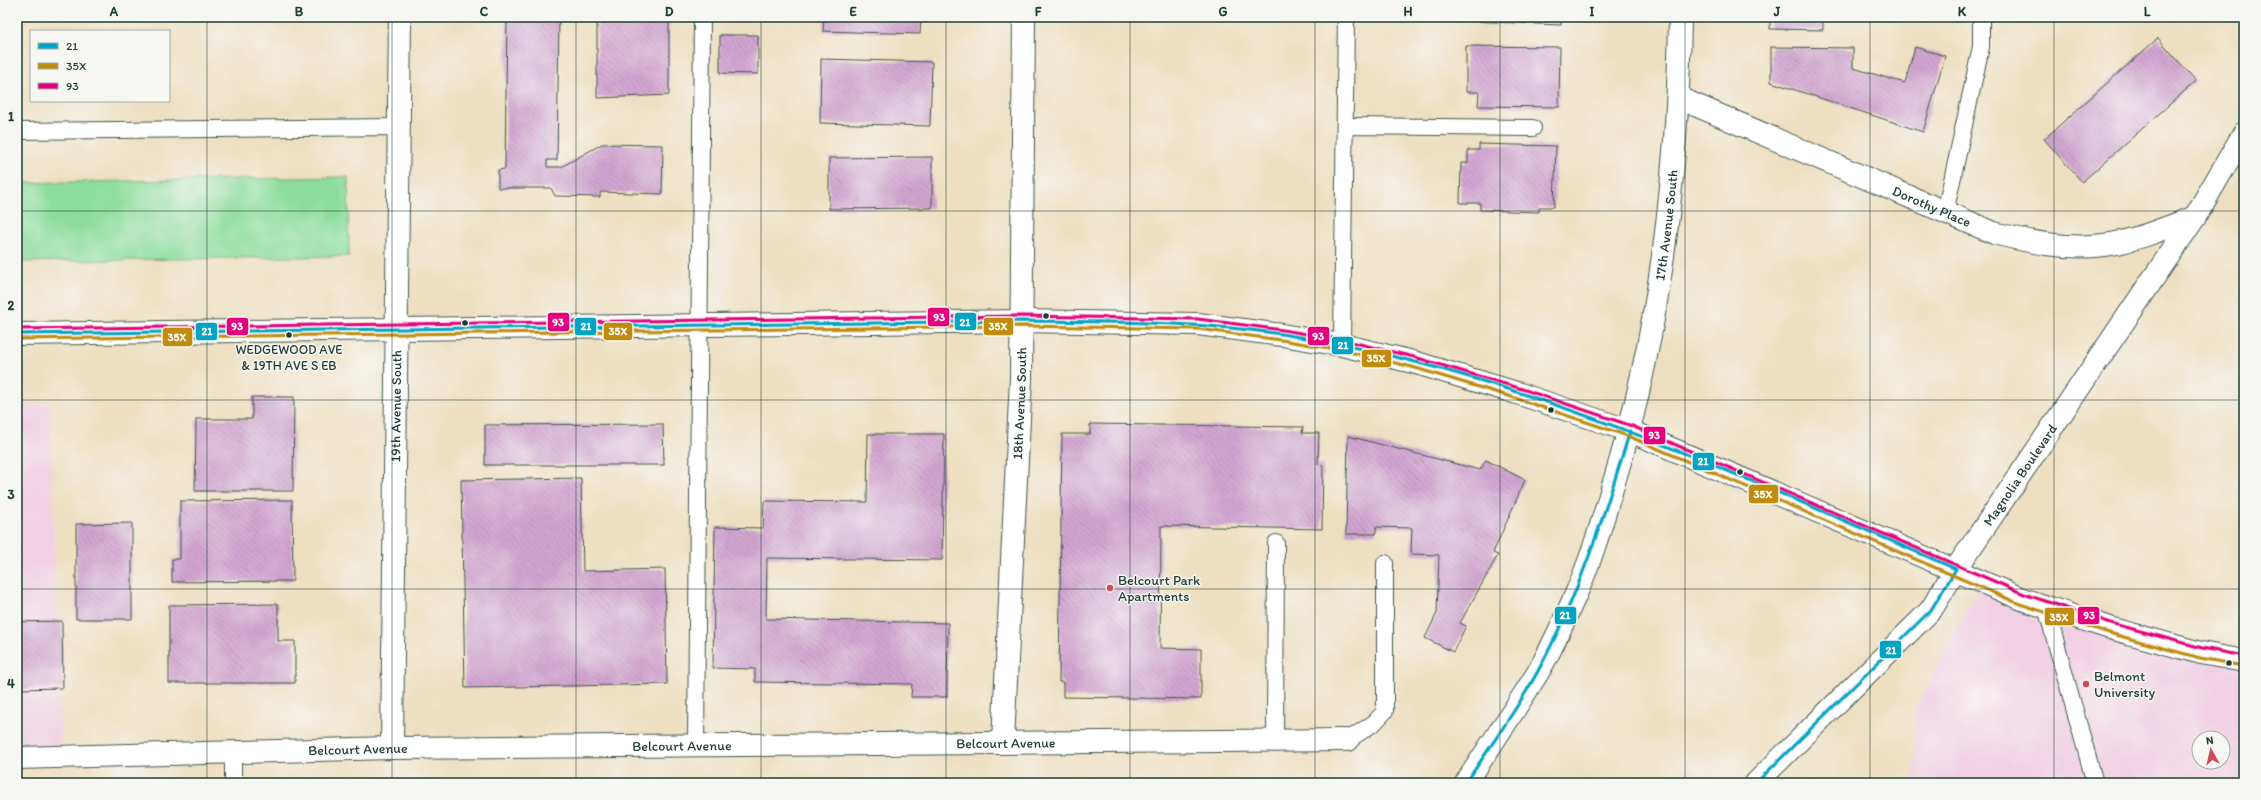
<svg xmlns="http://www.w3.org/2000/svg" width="2261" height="800" font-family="Itim,sans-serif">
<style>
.built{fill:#f1d0e3;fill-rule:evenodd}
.green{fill:#8cdd9d;stroke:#568d68}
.building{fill:url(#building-back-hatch)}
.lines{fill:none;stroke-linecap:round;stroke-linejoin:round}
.service-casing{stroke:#3e5549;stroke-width:18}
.minor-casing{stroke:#3e5549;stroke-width:24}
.secondary-casing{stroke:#3e5549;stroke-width:24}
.service{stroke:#fff;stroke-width:16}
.minor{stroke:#fff;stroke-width:22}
.secondary{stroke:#fff;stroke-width:22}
.bus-1-casing{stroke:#f6f6f2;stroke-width:6}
.bus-2-casing{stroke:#f6f6f2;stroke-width:6}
.bus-3-casing{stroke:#f6f6f2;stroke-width:6}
.bus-1{stroke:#02a4c6;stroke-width:3}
.bus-2{stroke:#c18c0d;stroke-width:3}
.bus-3{stroke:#e5007d;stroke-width:3}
.grid{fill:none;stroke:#1f3d34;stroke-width:1;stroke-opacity:0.55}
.bus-dot{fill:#1f3d34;stroke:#f6f6f2;stroke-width:1.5}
.poi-dot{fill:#d1495b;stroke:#f6f6f2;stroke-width:1.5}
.labels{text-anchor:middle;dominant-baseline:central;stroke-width:3;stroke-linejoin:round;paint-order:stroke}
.bus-label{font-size:13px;fill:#1f3d34;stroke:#f6f6f2}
.street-label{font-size:14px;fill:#1f3d34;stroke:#f6f6f2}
.poi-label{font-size:14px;fill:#1f3d34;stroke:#f6f6f2;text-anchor:start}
.line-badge{stroke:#f6f6f2;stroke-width:1.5}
.badge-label{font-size:11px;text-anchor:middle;font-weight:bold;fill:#fff}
.neatline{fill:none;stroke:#1f3d34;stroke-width:1.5}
.grid-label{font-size:13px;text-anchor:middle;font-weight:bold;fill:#1f3d34}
</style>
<defs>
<pattern id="building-back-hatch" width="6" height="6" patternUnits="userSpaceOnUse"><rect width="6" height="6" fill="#d2a5d1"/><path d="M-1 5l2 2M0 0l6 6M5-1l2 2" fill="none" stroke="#a8a"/></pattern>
</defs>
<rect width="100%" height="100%" fill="#f6f6f2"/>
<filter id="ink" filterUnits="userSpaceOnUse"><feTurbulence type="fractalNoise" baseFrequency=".025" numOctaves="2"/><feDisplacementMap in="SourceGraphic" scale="8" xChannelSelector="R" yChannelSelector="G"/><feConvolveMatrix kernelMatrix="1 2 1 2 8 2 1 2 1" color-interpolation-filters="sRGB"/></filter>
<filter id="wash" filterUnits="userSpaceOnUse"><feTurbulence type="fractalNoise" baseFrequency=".012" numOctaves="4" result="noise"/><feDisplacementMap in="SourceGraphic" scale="16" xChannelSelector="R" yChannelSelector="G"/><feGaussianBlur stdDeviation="0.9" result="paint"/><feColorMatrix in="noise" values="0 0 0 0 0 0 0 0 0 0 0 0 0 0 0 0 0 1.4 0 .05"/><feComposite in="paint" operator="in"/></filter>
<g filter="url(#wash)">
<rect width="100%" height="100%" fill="#eedfc1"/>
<g class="built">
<polygon points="17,404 50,404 61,757 17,758"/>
<path d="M1983 581 2244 656V783H1914L1915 712 1945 648ZM2199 738H2223V762H2199Z"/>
</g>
<polygon class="green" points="348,177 349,256 17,262 17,183"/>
<g id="blocks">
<g class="building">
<polygon points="507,17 559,17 557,160 547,160 547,167 561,167 602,144 663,145 662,194 600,192 600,197 555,196 551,188 498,188 498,170 505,169"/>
<polygon points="597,17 669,17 669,95 597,98"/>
<polygon points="824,17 921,17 920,34 823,31"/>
<polygon points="1446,17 1561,17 1561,25 1446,20"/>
<polygon points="1770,17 1823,17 1823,30 1770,29"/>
<polygon points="720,35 758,35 758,74 720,73"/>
<polygon points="2158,38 2196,81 2082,182 2044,139"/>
<polygon points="1466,46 1560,47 1559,107 1478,106 1479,92 1466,92"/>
<polygon points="1771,47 1853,48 1853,68 1905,83 1915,47 1945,56 1923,132 1771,82"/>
<polygon points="821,59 932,62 930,126 820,123"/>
<polygon points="1479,144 1556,146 1554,207 1539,207 1539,212 1480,210 1480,203 1460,203 1461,163 1468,163 1468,150 1479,150"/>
<polygon points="932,157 932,208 829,209 829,158"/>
<polygon points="252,397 294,397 293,491 195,491 196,419 252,419"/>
<polygon points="663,424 664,465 485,465 485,425"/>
<polygon points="1090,424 1303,427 1302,433 1319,433 1318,464 1323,465 1322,529 1161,526 1160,648 1201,649 1201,699 1063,697 1063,682 1059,682 1062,434 1090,434"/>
<polygon points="868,434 944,434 942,560 767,558 766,619 948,623 947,697 911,697 912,684 755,682 755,669 713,668 715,527 763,528 764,501 867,502"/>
<polygon points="1348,436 1480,470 1486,460 1525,480 1493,553 1498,555 1460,623 1466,626 1453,652 1425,638 1437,613 1439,555 1411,554 1412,528 1376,527 1376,534 1346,534"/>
<polygon points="581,478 583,571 665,569 667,684 465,688 461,480"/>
<polygon points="292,500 293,581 172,582 172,559 180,559 180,501"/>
<polygon points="132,523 132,619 76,619 76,524"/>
<polygon points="278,604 278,641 295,641 295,683 169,683 169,605"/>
<polygon points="62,621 63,688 17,689 17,622"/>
</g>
</g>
</g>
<g filter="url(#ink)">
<use href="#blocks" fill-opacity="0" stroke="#3e5549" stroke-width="1"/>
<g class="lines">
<defs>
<g id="service">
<polyline points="1345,126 1533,128"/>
<polyline points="17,131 399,127"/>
<polyline points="1945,213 1981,47 1981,17"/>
<polyline points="1342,345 1346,17"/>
<polyline points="2046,607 2095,783"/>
<polyline points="1275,740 1276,543"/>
<polyline points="1348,740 1374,723 1385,711 1385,563"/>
<polyline points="696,745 702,17"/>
<polyline points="233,752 233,783"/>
</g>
<g id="minor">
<path id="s1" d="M1679 98 1994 233C2029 242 2068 250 2104 245 2135 241 2166 228 2195 217"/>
<path id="s2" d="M1003 741 1021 379 1024 17"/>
<path id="s3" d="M392 748 400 17"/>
<path id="s4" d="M17 758 392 748 1348 740"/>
</g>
<g id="secondary">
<polyline points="17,334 1022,321 1198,324 1282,335 1342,345 1413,362 1517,393 1630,431 2022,599 2110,628 2201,653 2244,661"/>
<path id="s5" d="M1466 783C1489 747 1514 711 1537 674 1552 649 1564 620 1576 594 1592 558 1603 519 1614 482 1660 333 1678 173 1680 17"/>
<path id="s6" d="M1756 783 1931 610 1956 569 2195 217 2244 133"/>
</g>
</defs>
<use href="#service" class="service-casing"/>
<use href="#minor" class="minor-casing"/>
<use href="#secondary" class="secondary-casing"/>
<use href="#service" class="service"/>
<use href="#minor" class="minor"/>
<use href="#secondary" class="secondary"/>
<defs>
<g id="bus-1">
<path d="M17 334 1022 321C1117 322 1212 321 1306 338 1530 377 1748 480 1956 569L1931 610 1756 783"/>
<path d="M1466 783C1490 746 1517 710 1538 671 1579 595 1605 513 1630 431"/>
</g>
<polyline id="bus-2" points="17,339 1022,326 1198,329 1281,340 1341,350 1412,367 1515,398 1628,436 2020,604 2109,633 2200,658 2243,666"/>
<polyline id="bus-3" points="17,329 1022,316 1198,319 1283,330 1343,340 1414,357 1519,388 1632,426 2024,594 2111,623 2202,648 2244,656"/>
</defs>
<use href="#bus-1" class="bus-1-casing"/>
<use href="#bus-2" class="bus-2-casing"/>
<use href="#bus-3" class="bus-3-casing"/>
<use href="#bus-1" class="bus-1"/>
<use href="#bus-2" class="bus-2"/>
<use href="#bus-3" class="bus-3"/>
</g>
</g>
<path class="grid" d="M207 17V783M392 17V783M576 17V783M761 17V783M946 17V783M1130 17V783M1315 17V783M1500 17V783M1685 17V783M1870 17V783M2054 17V783M17 211H2244M17 400H2244M17 589H2244"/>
<g class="bus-dot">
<circle cx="1046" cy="316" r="3.5"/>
<circle cx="465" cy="323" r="3.5"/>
<circle cx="289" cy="335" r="3.5"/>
<circle cx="1551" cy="410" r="3.5"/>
<circle cx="1740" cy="472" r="3.5"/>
<circle cx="2229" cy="663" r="3.5"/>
</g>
<g class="poi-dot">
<circle cx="1110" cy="588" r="4"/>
<circle cx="2086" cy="684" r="4"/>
</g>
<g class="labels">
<g class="bus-label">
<text x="289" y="349">WEDGEWOOD AVE<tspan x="289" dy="16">&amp; 19TH AVE S EB</tspan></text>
</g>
<g class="street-label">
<text stroke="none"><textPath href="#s1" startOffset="275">Dorothy Place</textPath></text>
<text stroke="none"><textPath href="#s5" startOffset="600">17th Avenue South</textPath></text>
<text stroke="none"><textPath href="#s2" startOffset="338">18th Avenue South</textPath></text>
<text stroke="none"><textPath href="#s3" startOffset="342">19th Avenue South</textPath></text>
<text stroke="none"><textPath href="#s6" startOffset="408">Magnolia Boulevard</textPath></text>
<text stroke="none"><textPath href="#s4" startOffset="989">Belcourt Avenue</textPath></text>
<text stroke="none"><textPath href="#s4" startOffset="665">Belcourt Avenue</textPath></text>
<text stroke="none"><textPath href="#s4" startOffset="341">Belcourt Avenue</textPath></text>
</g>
<g class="poi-label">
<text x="1118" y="580">Belcourt Park<tspan x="1118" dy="16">Apartments</tspan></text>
<text x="2094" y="676">Belmont<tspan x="2094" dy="16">University</tspan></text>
</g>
</g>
<g class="line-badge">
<rect x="927" y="307" width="23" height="20" rx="4" fill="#e5007d"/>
<rect x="954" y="312" width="23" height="19" rx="4" fill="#02a4c6"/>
<rect x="547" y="312" width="23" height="20" rx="4" fill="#e5007d"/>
<rect x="226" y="317" width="23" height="19" rx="4" fill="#e5007d"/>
<rect x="983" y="317" width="31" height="19" rx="4" fill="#c18c0d"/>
<rect x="574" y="317" width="23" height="19" rx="4" fill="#02a4c6"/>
<rect x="603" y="322" width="30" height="19" rx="4" fill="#c18c0d"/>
<rect x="195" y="322" width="23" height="19" rx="4" fill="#02a4c6"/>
<rect x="1307" y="326" width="23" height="20" rx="4" fill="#e5007d"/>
<rect x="162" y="327" width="31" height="20" rx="4" fill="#c18c0d"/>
<rect x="1331" y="336" width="23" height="19" rx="4" fill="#02a4c6"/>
<rect x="1361" y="349" width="31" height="19" rx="4" fill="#c18c0d"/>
<rect x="1643" y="426" width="23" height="19" rx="4" fill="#e5007d"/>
<rect x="1692" y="452" width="23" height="19" rx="4" fill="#02a4c6"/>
<rect x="1748" y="484" width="31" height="20" rx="4" fill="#c18c0d"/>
<rect x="1554" y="606" width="23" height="19" rx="4" fill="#02a4c6"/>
<rect x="2077" y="606" width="23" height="19" rx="4" fill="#e5007d"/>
<rect x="2044" y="607" width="31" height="19" rx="4" fill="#c18c0d"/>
<rect x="1879" y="640" width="23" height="19" rx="4" fill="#02a4c6"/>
</g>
<g class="badge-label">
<text x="939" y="321">93</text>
<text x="965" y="326">21</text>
<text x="558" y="326">93</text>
<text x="237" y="330">93</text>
<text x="998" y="330">35X</text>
<text x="586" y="330">21</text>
<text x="618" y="335">35X</text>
<text x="207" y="335">21</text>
<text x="1318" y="340">93</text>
<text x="177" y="341">35X</text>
<text x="1343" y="349">21</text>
<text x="1376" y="362">35X</text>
<text x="1654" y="439">93</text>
<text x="1703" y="465">21</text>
<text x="1763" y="498">35X</text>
<text x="1565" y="619">21</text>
<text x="2089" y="619">93</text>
<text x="2059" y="621">35X</text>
<text x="1891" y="654">21</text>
</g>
<rect width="2261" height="800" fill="none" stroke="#f6f6f2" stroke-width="44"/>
<rect x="30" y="30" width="140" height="72" fill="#f6f6f2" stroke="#a0aca6"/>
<rect x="38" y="43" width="20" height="6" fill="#02a4c6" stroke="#a0aca6"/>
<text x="66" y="50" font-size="12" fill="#1f3d34">21</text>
<rect x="38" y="63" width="20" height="6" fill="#c18c0d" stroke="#a0aca6"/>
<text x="66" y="70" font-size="12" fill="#1f3d34">35X</text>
<rect x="38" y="83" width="20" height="6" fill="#e5007d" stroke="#a0aca6"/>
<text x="66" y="90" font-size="12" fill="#1f3d34">93</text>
<g transform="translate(2211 750) rotate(352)"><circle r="19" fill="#f6f6f2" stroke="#a0aca6"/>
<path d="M0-3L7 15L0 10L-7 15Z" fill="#d1495b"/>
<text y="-6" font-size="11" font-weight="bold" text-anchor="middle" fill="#1f3d34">N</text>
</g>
<rect x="22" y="22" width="2217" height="756" class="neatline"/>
<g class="grid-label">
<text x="114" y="16">A</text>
<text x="299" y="16">B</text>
<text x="484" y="16">C</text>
<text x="669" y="16">D</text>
<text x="853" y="16">E</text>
<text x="1038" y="16">F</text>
<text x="1223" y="16">G</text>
<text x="1408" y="16">H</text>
<text x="1592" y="16">I</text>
<text x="1777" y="16">J</text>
<text x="1962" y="16">K</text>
<text x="2147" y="16">L</text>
<text x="11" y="121">1</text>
<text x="11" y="310">2</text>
<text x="11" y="499">3</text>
<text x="11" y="688">4</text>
</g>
</svg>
